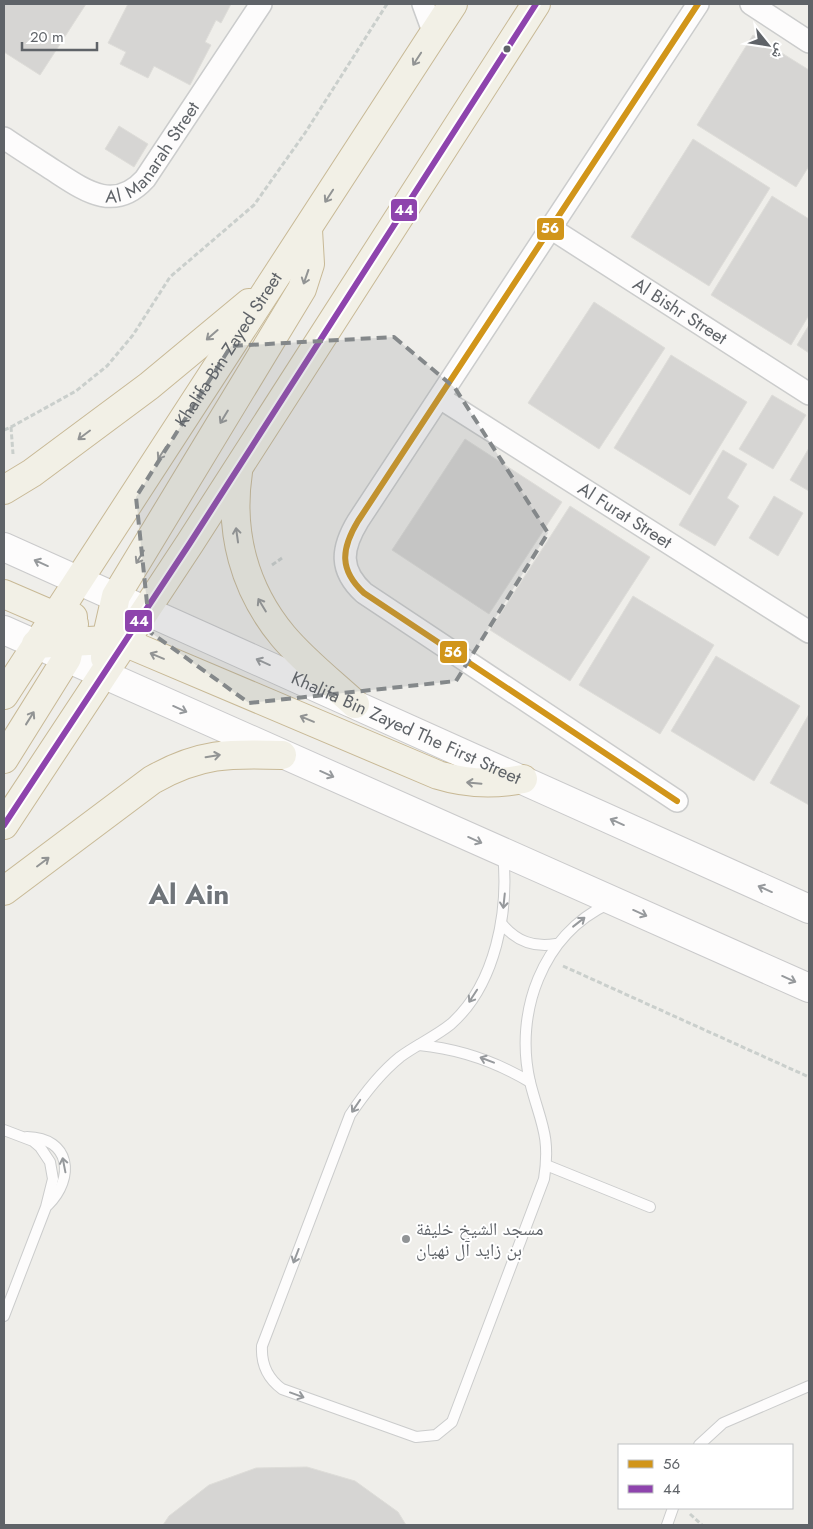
<svg xmlns="http://www.w3.org/2000/svg" width="813" height="1529" font-family="Jost,'Noto Naskh Arabic',sans-serif">
<style>
.building{fill:#d6d5d3;stroke:#deddd9}
.lines{fill:none;stroke-linecap:round;stroke-linejoin:round}
.service-casing{stroke:#cbcccc;stroke-width:12}
.minor-casing{stroke:#cbcccc;stroke-width:24}
.secondary-casing{stroke:#cacacb;stroke-width:30}
.trunk-casing{stroke:#c8b996;stroke-width:30}
.path{stroke:#cacfcc;stroke-width:3;stroke-dasharray:5 2.5;stroke-linecap:butt}
.service{stroke:#fdfcfc;stroke-width:10}
.minor{stroke:#fdfcfc;stroke-width:21}
.secondary{stroke:#fdfcfc;stroke-width:28}
.trunk{stroke:#f2f0e6;stroke-width:28}
.bus-1-casing{stroke:#fff;stroke-width:10}
.bus-2-casing{stroke:#fff;stroke-width:10}
.bus-1{stroke:#d1951a;stroke-width:6}
.bus-2{stroke:#8e44ad;stroke-width:6}
.oneway{stroke:#929494}
.oneway2{stroke:#96999c}
.marked{fill:#84888a;fill-opacity:0.2;stroke:#84888a;stroke-width:4;stroke-dasharray:10 6;stroke-linejoin:round}
.bus-dot{fill:#5f6368;stroke:#fff;stroke-width:2}
.poi-dot{fill:#919496;stroke:#fff;stroke-width:2}
.labels{text-anchor:middle;dominant-baseline:central;stroke-width:4;stroke-linejoin:round;paint-order:stroke}
.street-label{font-size:18px;fill:#5f6368;stroke:#fff}
.poi-label{font-size:18px;fill:#5f6368;stroke:#fff;text-anchor:start}
.town-label{font-size:28px;font-weight:bold;fill:#70757a;stroke:#fff}
.line-badge{stroke:#fff;stroke-width:2}
.badge-label{font-size:14px;text-anchor:middle;font-weight:bold;fill:#fff}
</style>
<rect width="100%" height="100%" fill="#efeeea"/>
<g class="building">
<polygon points="4,4 86,4 40,75 4,52"/>
<polygon points="128,4 231,4 221,23 216,20 205,42 211,45 190,85 154,66 148,78 120,64 126,52 108,43"/>
<polygon points="753,35 809,70 809,166 796,187 697,125"/>
<polygon points="119,126 148,144 134,167 105,149"/>
<polygon points="693,139 770,188 709,286 631,237"/>
<polygon points="772,196 809,219 809,315 791,345 711,295"/>
<polygon points="594,302 665,348 599,449 528,403"/>
<polygon points="809,325 809,353 797,345"/>
<polygon points="671,355 747,402 690,495 614,448"/>
<polygon points="772,395 806,415 773,469 739,449"/>
<polygon points="465,439 562,502 489,614 392,550"/>
<polygon points="809,448 809,491 790,480"/>
<polygon points="723,450 747,464 727,498 739,506 715,546 679,525"/>
<polygon points="774,496 803,513 778,556 749,538"/>
<polygon points="570,506 650,557 570,681 490,630"/>
<polygon points="633,596 714,645 660,734 579,685"/>
<polygon points="716,656 800,706 754,781 671,731"/>
<polygon points="809,714 809,805 770,783"/>
<polygon points="307,1467 355,1481 398,1512 406,1525 163,1525 169,1516 209,1485 256,1468"/>
</g>
<g class="lines">
<defs>
<g id="service">
<path d="M503 854C509 911 496 984 451 1024 435 1037 416 1045 400 1057 379 1074 364 1094 350 1115L262 1346C261 1364 267 1378 282 1389L416 1437 436 1435 452 1422 544 1179C551 1135 540 1122 530 1082 514 1013 542 935 608 904"/>
<path d="M501 923C516 941 533 948 556 944"/>
<path d="M419 1045C460 1049 495 1061 530 1082"/>
<polyline points="4,1130 33,1141 40,1147 50,1162 53,1179 46,1207 4,1316"/>
<path d="M27 1137C71 1138 75 1178 48 1205"/>
<polyline points="546,1165 650,1207"/>
<polyline points="699,1445 723,1423 809,1386"/>
<polyline points="667,1525 673,1508"/>
</g>
<g id="minor">
<polyline points="423,4 434,34"/>
<polyline points="751,4 809,42"/>
<path id="s1" d="M4 138C20 149 36 159 53 170 84 190 114 213 145 179L261 4"/>
<path id="s2" d="M552 229 809 394"/>
<path id="s3" d="M440 398 809 632"/>
<path d="M677 801 364 593C339 570 341 549 358 521L698 4"/>
</g>
<g id="secondary">
<path id="s4" d="M4 547 809 909"/>
<polyline points="4,630 809,988"/>
</g>
<g id="trunk">
<path d="M238 472C229 532 244 589 283 636 304 661 331 682 355 704"/>
<polyline points="4,490 32,473 149,386 249,303"/>
<polyline points="4,594 55,616 73,617"/>
<path d="M36 644 106 640 124 642 438 775C467 784 493 785 523 779"/>
<polyline points="105,658 106,640 116,596 302,289 310,264 308,230"/>
<path id="s5" d="M4 695 453 4"/>
<polyline points="4,759 67,658 74,624"/>
<polyline points="4,825 190,543 536,4"/>
<path d="M4 891 152 780C199 753 230 753 282 755"/>
</g>
</defs>
<use href="#service" class="service-casing"/>
<use href="#minor" class="minor-casing"/>
<use href="#secondary" class="secondary-casing"/>
<use href="#trunk" class="trunk-casing"/>
<g class="path">
<polyline points="11,427 76,391 107,366 133,335 170,277 254,205 305,133 387,4"/>
<polyline points="4,430 11,427 13,454"/>
<polyline points="272,565 282,558"/>
<polyline points="563,966 809,1077"/>
<polyline points="690,1514 702,1525"/>
</g>
<use href="#service" class="service"/>
<use href="#minor" class="minor"/>
<use href="#secondary" class="secondary"/>
<use href="#trunk" class="trunk"/>
<defs>
<path id="bus-1" d="M677 801 364 593C339 570 341 549 358 521L698 4"/>
<polyline id="bus-2" points="4,825 190,543 536,4"/>
</defs>
<use href="#bus-1" class="bus-1-casing"/>
<use href="#bus-2" class="bus-2-casing"/>
<use href="#bus-1" class="bus-1"/>
<use href="#bus-2" class="bus-2"/>
</g>
<defs><path id="oneway-shaft" d="M-6 0H5M1.5-3L5.5 0L1.5 3" fill="none" stroke-width="1.6" stroke-linecap="round" stroke-linejoin="round" transform="scale(1.25)"/></defs>
<g class="oneway">
<use href="#oneway-shaft" transform="translate(417 59) rotate(123)"/>
<use href="#oneway-shaft" transform="translate(329 196) rotate(123)"/>
<use href="#oneway-shaft" transform="translate(306 277) rotate(109)"/>
<use href="#oneway-shaft" transform="translate(212 335) rotate(139)"/>
<use href="#oneway-shaft" transform="translate(224 417) rotate(121)"/>
<use href="#oneway-shaft" transform="translate(84 435) rotate(143)"/>
<use href="#oneway-shaft" transform="translate(162 453) rotate(123)"/>
<use href="#oneway-shaft" transform="translate(237 535) rotate(-98)"/>
<use href="#oneway-shaft" transform="translate(140 557) rotate(121)"/>
<use href="#oneway-shaft" transform="translate(262 605) rotate(-121)"/>
<use href="#oneway-shaft" transform="translate(157 656) rotate(-157)"/>
<use href="#oneway-shaft" transform="translate(30 718) rotate(-58)"/>
<use href="#oneway-shaft" transform="translate(307 719) rotate(-157)"/>
<use href="#oneway-shaft" transform="translate(213 756) rotate(-9)"/>
<use href="#oneway-shaft" transform="translate(474 783) rotate(-175)"/>
<use href="#oneway-shaft" transform="translate(43 862) rotate(-37)"/>
</g>
<g class="oneway2">
<use href="#oneway-shaft" transform="translate(41 563) rotate(-156)"/>
<use href="#oneway-shaft" transform="translate(263 662) rotate(-156)"/>
<use href="#oneway-shaft" transform="translate(180 709) rotate(24)"/>
<use href="#oneway-shaft" transform="translate(327 774) rotate(24)"/>
<use href="#oneway-shaft" transform="translate(617 822) rotate(-156)"/>
<use href="#oneway-shaft" transform="translate(475 840) rotate(24)"/>
<use href="#oneway-shaft" transform="translate(765 889) rotate(-156)"/>
<use href="#oneway-shaft" transform="translate(504 901) rotate(96)"/>
<use href="#oneway-shaft" transform="translate(640 913) rotate(24)"/>
<use href="#oneway-shaft" transform="translate(579 922) rotate(-38)"/>
<use href="#oneway-shaft" transform="translate(789 979) rotate(24)"/>
<use href="#oneway-shaft" transform="translate(473 996) rotate(123)"/>
<use href="#oneway-shaft" transform="translate(487 1060) rotate(-159)"/>
<use href="#oneway-shaft" transform="translate(356 1106) rotate(124)"/>
<use href="#oneway-shaft" transform="translate(64 1165) rotate(-101)"/>
<use href="#oneway-shaft" transform="translate(296 1256) rotate(111)"/>
<use href="#oneway-shaft" transform="translate(297 1395) rotate(20)"/>
</g>
<path class="marked" d="M394 337 455 388 548 533 456 681 249 703 150 632 136 497 231 346Z"/>
<circle class="bus-dot" cx="507" cy="49" r="4.5"/>
<circle class="poi-dot" cx="406" cy="1239" r="5"/>
<g class="labels">
<g class="street-label">
<text stroke="none"><textPath href="#s1" startOffset="185">Al Manarah Street</textPath></text>
<text stroke="none"><textPath href="#s2" startOffset="152">Al Bishr Street</textPath></text>
<text stroke="none"><textPath href="#s5" startOffset="412">Khalifa Bin Zayed Street</textPath></text>
<text stroke="none"><textPath href="#s3" startOffset="219">Al Furat Street</textPath></text>
<text stroke="none"><textPath href="#s4" startOffset="441">Khalifa Bin Zayed The First Street</textPath></text>
</g>
<g class="poi-label">
<text x="416" y="1229">مسجد الشيخ خليفة<tspan x="416" dy="21">بن زايد آل نهيان</tspan></text>
</g>
<g class="town-label">
<text x="189" y="894">Al Ain</text>
</g>
</g>
<g class="line-badge">
<rect x="390" y="198" width="28" height="24" rx="5" fill="#8e44ad"/>
<rect x="536" y="217" width="29" height="24" rx="5" fill="#d1951a"/>
<rect x="124" y="609" width="29" height="24" rx="5" fill="#8e44ad"/>
<rect x="439" y="640" width="29" height="24" rx="5" fill="#d1951a"/>
</g>
<g class="badge-label">
<text x="404" y="215">44</text>
<text x="550" y="233">56</text>
<text x="139" y="626">44</text>
<text x="453" y="657">56</text>
</g>
<rect width="813" height="1529" fill="none" stroke="#5f6368" stroke-width="10"/>
<rect x="618" y="1444" width="175" height="65" fill="#ffffff" stroke="#bfc1c3"/>
<rect x="628" y="1460" width="25" height="8" fill="#d1951a" stroke="#bfc1c3"/>
<text x="663" y="1469" font-size="15" fill="#5f6368">56</text>
<rect x="628" y="1485" width="25" height="8" fill="#8e44ad" stroke="#bfc1c3"/>
<text x="663" y="1494" font-size="15" fill="#5f6368">44</text>
<g transform="translate(768 45) rotate(120)" stroke="#ffffff" stroke-width="4" paint-order="stroke">
<path d="M0-4L9 19L0 12L-9 19Z" fill="#5f6368"/>
<text y="-8" font-size="14" font-weight="bold" text-anchor="middle" fill="#5f6368">ش</text>
</g>
<path d="M22 42v8h75v-8" fill="none" stroke="#5f6368" stroke-width="2.5"/>
<text x="30" y="42" font-size="15" fill="#5f6368" stroke="#ffffff" stroke-width="4" paint-order="stroke">20 m</text>
</svg>
